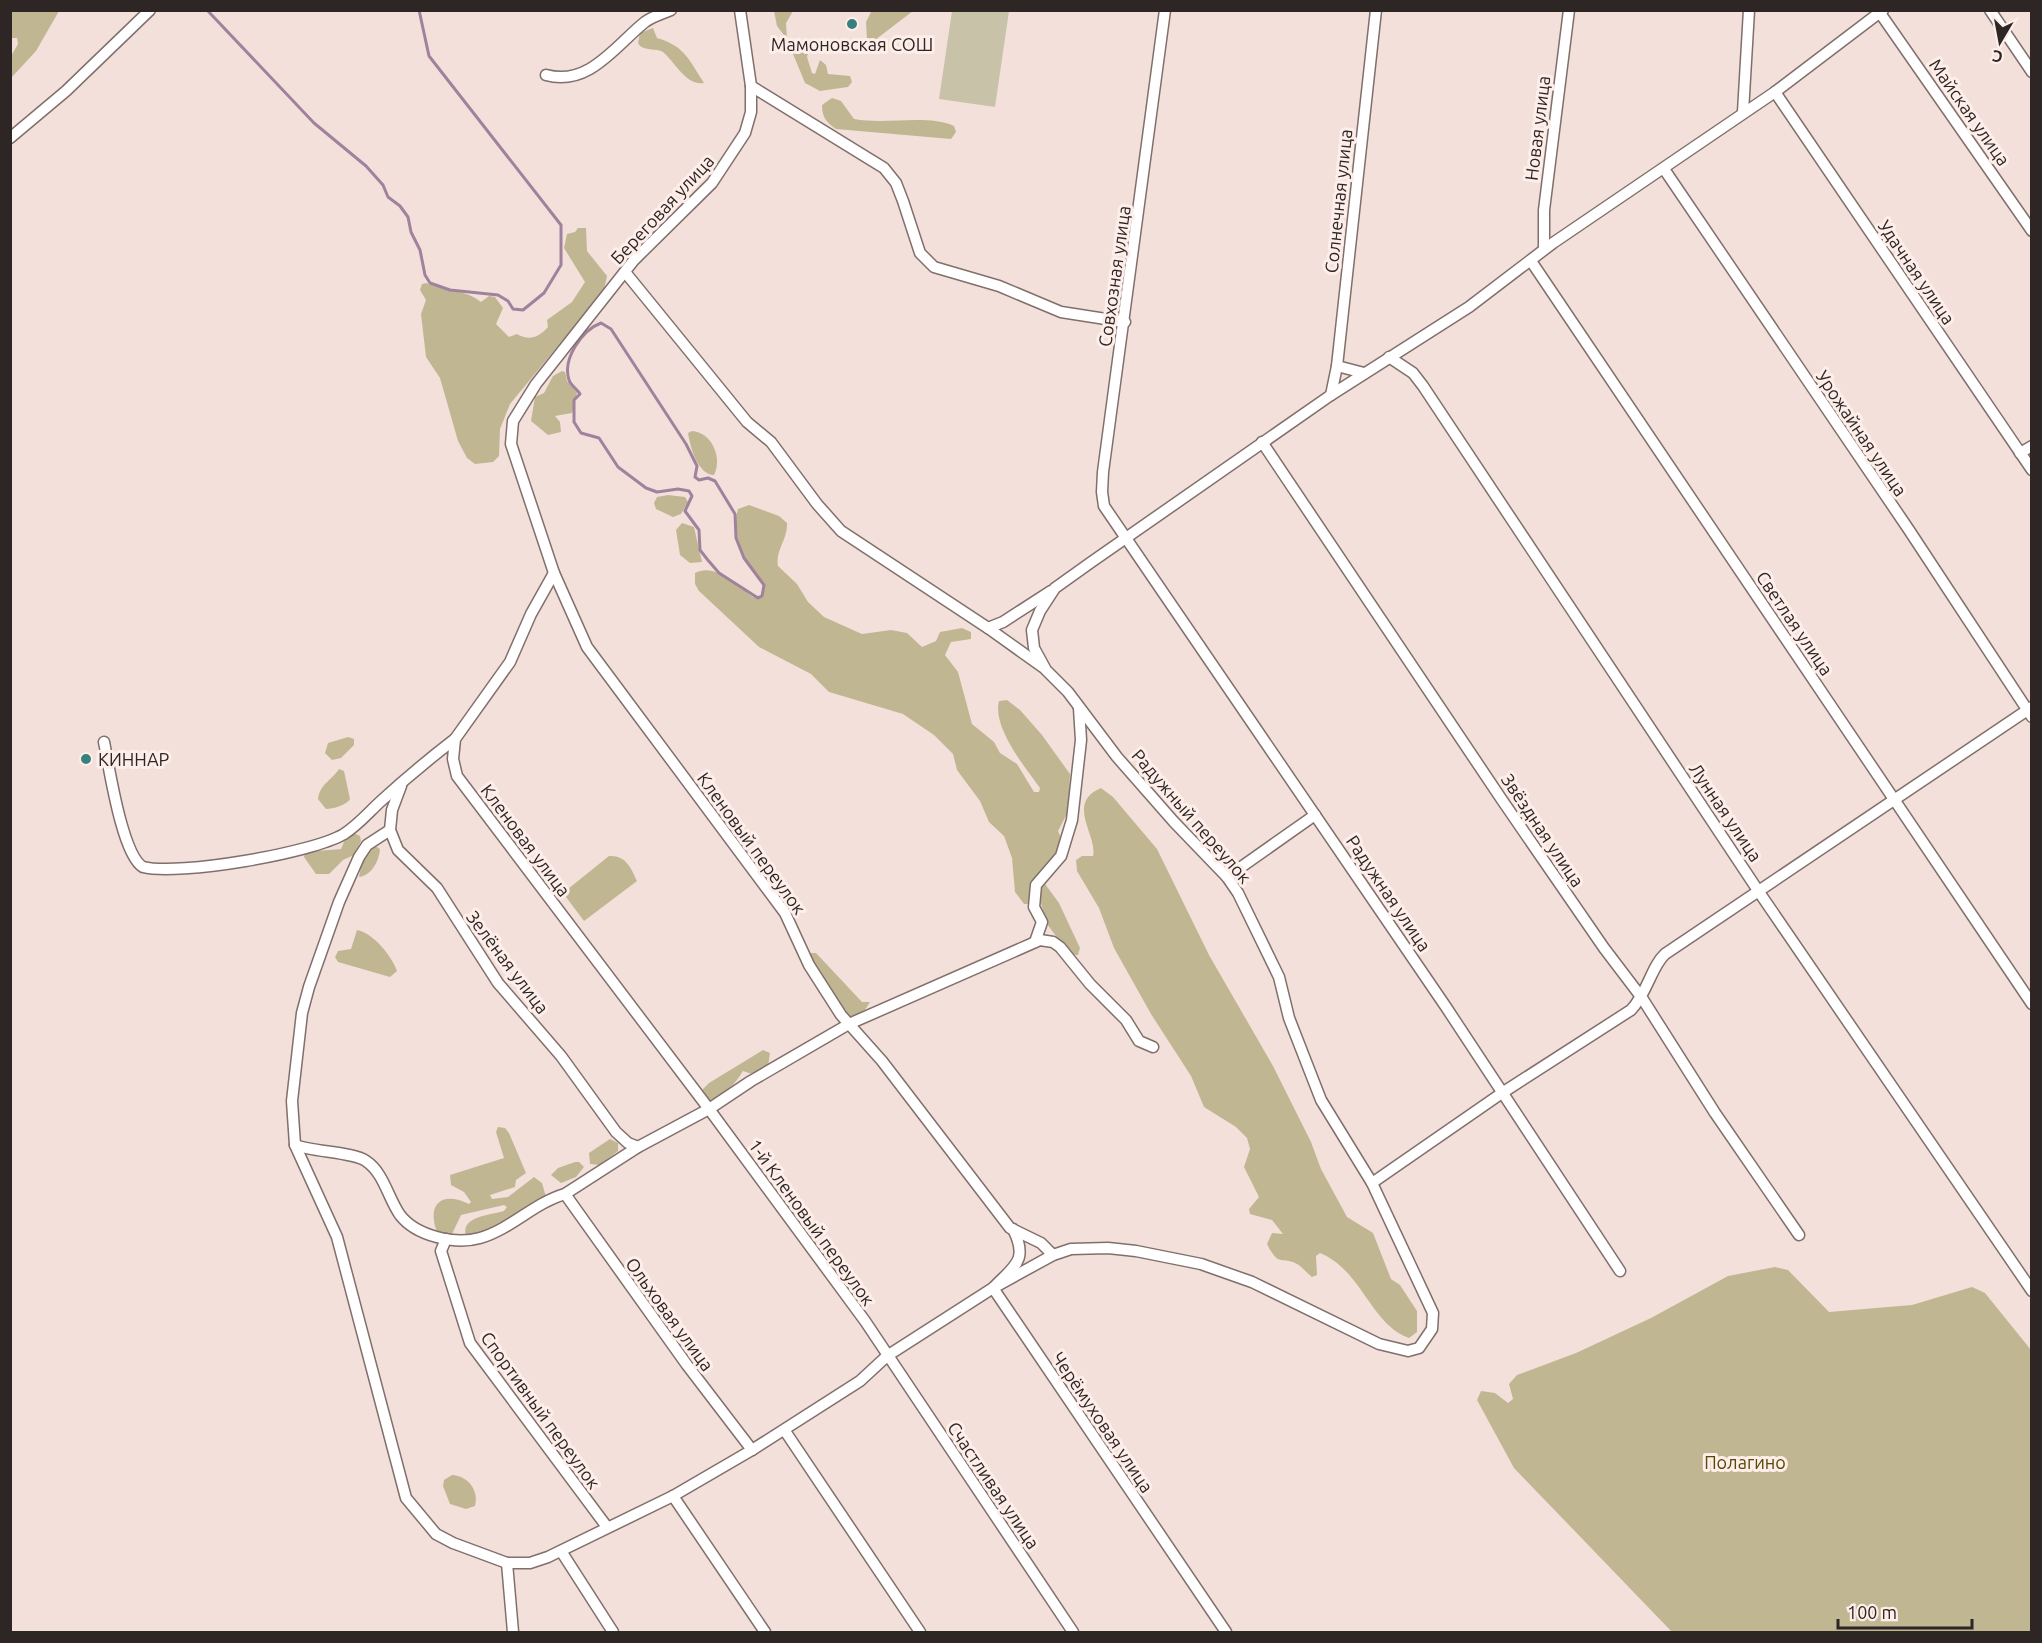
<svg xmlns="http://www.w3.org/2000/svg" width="2042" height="1643" font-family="Ubuntu,sans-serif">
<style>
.green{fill:#c8c2a8}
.forest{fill:#c0b792}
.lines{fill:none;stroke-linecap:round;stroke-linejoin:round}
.stream{stroke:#a0829c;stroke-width:3}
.minor-casing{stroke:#806f6b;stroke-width:13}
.minor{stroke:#fff;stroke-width:10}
.poi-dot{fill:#38807c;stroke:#feeeea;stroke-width:2}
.labels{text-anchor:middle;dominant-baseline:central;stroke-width:6;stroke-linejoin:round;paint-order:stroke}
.poi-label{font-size:18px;fill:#2d2624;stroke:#feeeea}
.street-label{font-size:18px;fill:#2d2624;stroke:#feeeea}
.park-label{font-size:18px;fill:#564904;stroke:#feeeea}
</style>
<rect width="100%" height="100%" fill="#f3e0db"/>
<polygon class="green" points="952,11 1009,11 995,107 939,99"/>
<g class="forest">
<polygon points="11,10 59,11 36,51 11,78 11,56 18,44 17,38 11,38"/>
<polygon points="872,10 913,10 913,11 875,40 867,39 866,22"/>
<polygon points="774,11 793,11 786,23 787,39 777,26"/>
<path d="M653 28 657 38C685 46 689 60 704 83 686 86 675 62 663 52 656 48 647 51 640 46L638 43 640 33Z"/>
<polygon points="800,40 810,47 807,57 812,73 815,74 820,60 826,65 828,74 850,76 852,82 848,87 820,91 805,83 791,49 793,43"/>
<path d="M832 98 841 101 854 119C886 125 928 114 954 126L956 132 951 139 836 129C826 122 822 117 822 105Z"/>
<path d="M578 228H586L587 251 607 276 604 290 510 404 500 429 499 456 493 462 475 464 467 458 458 441 440 378 426 357 421 314 426 300 420 290 422 284 426 283C445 291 467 290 481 302L489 296 495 297 503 308 496 324 509 337 517 334C529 341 538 338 548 327L547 320 572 302 585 282 564 248 567 234 575 232Z"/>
<polygon points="562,371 565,372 567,381 577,393 572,413 555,416 560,422 561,432 548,435 531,421 535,397 544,393 553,376"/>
<path d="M692 431C711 432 723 457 714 475 698 475 690 447 688 433Z"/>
<polygon points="668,495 685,497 688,502 681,514 673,517 656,509 654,503 657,497"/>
<path d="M749 505 779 516 787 523C788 540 775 550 778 566L797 584 808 602 824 617 862 634 891 630 907 633 922 647 936 641 940 632 962 628 971 632V639L951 642 945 655 958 672 972 724 994 742 1000 753 1017 764 1034 792H1039L1040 788C1025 767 992 727 999 701L1007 700 1020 710 1042 735 1070 774 1068 812 1058 831 1062 840 1030 904H1024L1015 892 1012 858 1004 836 989 822 980 801 957 770 953 754 934 735 903 714 829 692 811 674 759 647 699 591 695 584V573C715 562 738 586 753 597L762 595 764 585 748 565 736 538 734 525 738 509Z"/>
<polygon points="682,523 694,527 702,562 690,563 680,555 676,530"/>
<polygon points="348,737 354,739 354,745 341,758 332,760 325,753 328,743"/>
<path d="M339 769 344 771 350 799C347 805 333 809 326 809L318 799C320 784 332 780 339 769Z"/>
<path d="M1101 788 1113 797 1157 849 1209 955 1273 1066 1311 1142 1321 1169 1347 1217 1373 1233 1391 1279 1400 1285 1417 1311V1332L1409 1338C1370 1324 1363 1271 1320 1253L1316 1256 1317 1275 1312 1277C1307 1273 1302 1267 1297 1264 1281 1256 1279 1268 1267 1244L1272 1233 1283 1234 1272 1220 1250 1214 1249 1209 1259 1197 1244 1167 1250 1149 1247 1138 1236 1127 1204 1107 1191 1076 1151 1014 1114 948 1099 908 1077 871 1076 860 1082 856H1093C1098 836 1065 803 1101 788Z"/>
<polygon points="352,832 360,836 361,841 354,855 343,860 329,874 316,874 304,857 305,852 341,849 346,837"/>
<path d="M374 845 380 849C379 861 372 875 359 877L362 862Z"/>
<path d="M609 856C626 855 631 868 637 881L584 921 563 893Z"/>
<polygon points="1045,884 1059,903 1080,948 1078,955 1070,955 1047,924 1038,893"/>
<path d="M357 930C373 933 392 956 397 971L390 977 338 962 335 957 338 951 351 949Z"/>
<polygon points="811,953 816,953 862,1002 870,1002 863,1013 853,1019 845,1014 821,972 809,958"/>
<path d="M763 1050 770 1053 768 1066 752 1074 743 1071C736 1083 724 1096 710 1100L702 1094 703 1089 709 1083Z"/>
<path d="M498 1127 505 1128 509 1133 526 1173 516 1180 515 1187 490 1195 492 1199 508 1197 534 1177 542 1183 546 1197 485 1232 466 1236C460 1216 491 1215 504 1211L507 1207 504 1205 461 1215 452 1234 444 1235 437 1232C426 1203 443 1191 469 1204L471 1202 464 1192 451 1185 450 1175 504 1158 496 1132Z"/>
<polygon points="610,1139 618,1143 618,1151 600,1165 590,1164 589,1153"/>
<polygon points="575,1162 579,1162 584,1167 576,1177 561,1183 551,1175 558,1168"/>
<polygon points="1775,1267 1788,1270 1829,1312 1912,1305 1972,1287 1985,1293 2031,1350 2031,1632 1672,1632 1514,1468 1477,1400 1481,1391 1495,1393 1508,1403 1513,1399 1509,1384 1517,1375 1576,1353 1651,1318 1728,1276"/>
<path d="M452 1475C468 1476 479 1490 475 1506L466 1509 450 1504 443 1486 444 1480Z"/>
</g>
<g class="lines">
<g class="stream">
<polyline points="207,10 314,123 366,166 383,185 388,197 400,206 408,217 411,232 420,250 425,275 430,283 450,290 498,295 508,301 513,309 523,310 544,293 561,265 561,225 429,56 419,10"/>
<path d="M601 323 611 329 686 444 697 466 695 477 699 480 708 478 715 481 735 514 736 538 744 558 764 585 762 596 758 598 719 573 707 559 700 550 699 530 685 511 692 496 689 491 678 489 657 492 646 488 618 467 599 438 581 433 574 422V400L580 394C577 389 571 386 569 380 562 359 582 330 601 323Z"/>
</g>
<defs>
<g id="minor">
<polyline points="740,10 751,86 751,112 745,133 712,183 634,260 536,384 513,421 511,444 554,573 587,647 785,913 809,965 841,1015 882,1061 1010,1228 1041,1243 1053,1255"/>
<polyline points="1165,10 1103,472 1102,492 1104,506 1446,1007 1620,1271"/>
<polyline points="1990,10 2032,72"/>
<polyline points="1880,13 2032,231"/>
<path d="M546 75C589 87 616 45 645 22 653 16 662 14 671 10"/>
<polyline points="751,86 884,168 896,183 903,201 920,253 934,267 999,286 1061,312 1125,322"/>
<polyline points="1775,92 2032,470"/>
<polyline points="1743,112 1749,10"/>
<polyline points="10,138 66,91 150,10"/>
<polyline points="1664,169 1909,530 2032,717"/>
<polyline points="1544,249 1544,210 1569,10"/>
<polyline points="1531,261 2032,1004"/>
<polyline points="625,272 747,422 771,442 817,504 841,531 988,628 1003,622 1051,591"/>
<polyline points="1389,357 1413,373 1423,386 1759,892 2032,1291"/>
<polyline points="1337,366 1364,373"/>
<polyline points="1331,395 1337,366 1376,10"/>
<polyline points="1262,442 1502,800 1604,948 1642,998 1715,1113 1799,1235"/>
<polyline points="2020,453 2032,446"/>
<polyline points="554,573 531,614 510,662 455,739 453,759 457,776 709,1109 865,1321 1073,1632"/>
<polyline points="988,628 1044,668"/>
<path d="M104 742C109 766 122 855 143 867 179 876 312 853 344 834 358 825 369 812 381 801 405 779 429 759 455 739"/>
<polyline points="401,786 392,810 390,830 398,850 437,888 498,983 561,1056 616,1132 628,1143 638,1147"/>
<polyline points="390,830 367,845 359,857 339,902 309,987 302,1013 292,1101 295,1145 337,1237 406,1498 436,1534 453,1543 507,1563 530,1563 548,1557 673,1496 752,1450 860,1381 887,1356 993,1288 1053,1255 1071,1249 1108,1248 1136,1251 1201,1264 1252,1282 1379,1344 1408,1351 1419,1348 1432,1329 1433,1313 1372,1183 1321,1100 1289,1018 1279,977 1238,893 1227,877 1174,822 1117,757 1068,692 1046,670 1034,648 1032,630 1040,611 1055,588 1090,563 1331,395 1469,307 1553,243 1775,92 1883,10"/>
<polyline points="1227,877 1315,815"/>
<polyline points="1035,942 1042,922 1034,907 1036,885 1061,856 1072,820 1081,740 1079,708"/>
<path d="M295 1145C313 1152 354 1152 366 1161 384 1173 388 1198 400 1215 416 1236 455 1245 480 1238 511 1229 534 1203 565 1194L638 1147 709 1109 751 1081 849 1024 1040 940 1053 942 1060 947 1090 984 1126 1020 1139 1041 1153 1047"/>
<path d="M1372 1183 1502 1093 1631 1010C1648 992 1651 967 1665 954L2032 707"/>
<polyline points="565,1194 687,1365 752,1450"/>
<path d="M1013 1229C1029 1261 1014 1266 993 1288L1226 1632"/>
<polyline points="446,1239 441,1251 470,1343 607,1527"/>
<polyline points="785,1431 920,1632"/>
<polyline points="673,1496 765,1632"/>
<polyline points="561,1551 613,1632"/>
<polyline points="507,1563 513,1632"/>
</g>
</defs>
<use href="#minor" class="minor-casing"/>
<use href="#minor" class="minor"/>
</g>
<g class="poi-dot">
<circle cx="852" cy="24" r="6"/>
<circle cx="86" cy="759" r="6"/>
</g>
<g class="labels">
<g class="poi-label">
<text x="852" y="44">Мамоновская СОШ</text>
<text x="98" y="759" text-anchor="start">КИННАР</text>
</g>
<g class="street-label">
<text transform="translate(1970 112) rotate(55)">Майская улица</text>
<text transform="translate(1537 128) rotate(-83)">Новая улица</text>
<text transform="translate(1338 201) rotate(-84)">Солнечная улица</text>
<text transform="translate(662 209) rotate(-47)">Береговая улица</text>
<text transform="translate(1917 272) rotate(56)">Удачная улица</text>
<text transform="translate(1114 276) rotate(-82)">Совхозная улица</text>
<text transform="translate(1862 433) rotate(56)">Урожайная улица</text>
<text transform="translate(1795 623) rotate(56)">Светлая улица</text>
<text transform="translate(1726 812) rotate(56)">Лунная улица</text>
<text transform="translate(1192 816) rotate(49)">Радужный переулок</text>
<text transform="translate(1543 830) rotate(56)">Звёздная улица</text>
<text transform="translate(526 840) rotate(53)">Кленовая улица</text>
<text transform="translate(752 843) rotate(54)">Кленовый переулок</text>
<text transform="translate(1389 893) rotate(56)">Радужная улица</text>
<text transform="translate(508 962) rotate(53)">Зелёная улица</text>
<text transform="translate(812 1222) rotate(54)">1-й Кленовый переулок</text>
<text transform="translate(670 1314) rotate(54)">Ольховая улица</text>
<text transform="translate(541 1410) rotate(54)">Спортивный переулок</text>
<text transform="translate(1103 1422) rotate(56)">Черёмуховая улица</text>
<text transform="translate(994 1485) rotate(56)">Счастливая улица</text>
</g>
<g class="park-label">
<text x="1745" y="1462">Полагино</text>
</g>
</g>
<rect width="2042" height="1643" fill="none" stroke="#2d2624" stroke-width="24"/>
<g transform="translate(2000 42) rotate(190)" stroke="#feeeea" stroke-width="4.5" paint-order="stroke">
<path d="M0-4.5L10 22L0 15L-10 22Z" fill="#2d2624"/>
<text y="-9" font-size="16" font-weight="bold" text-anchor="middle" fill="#2d2624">С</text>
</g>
<path d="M1838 1619v9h134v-9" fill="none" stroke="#2d2624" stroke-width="3"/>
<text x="1847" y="1619" font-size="18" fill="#2d2624" stroke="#feeeea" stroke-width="4.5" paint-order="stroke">100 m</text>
</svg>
